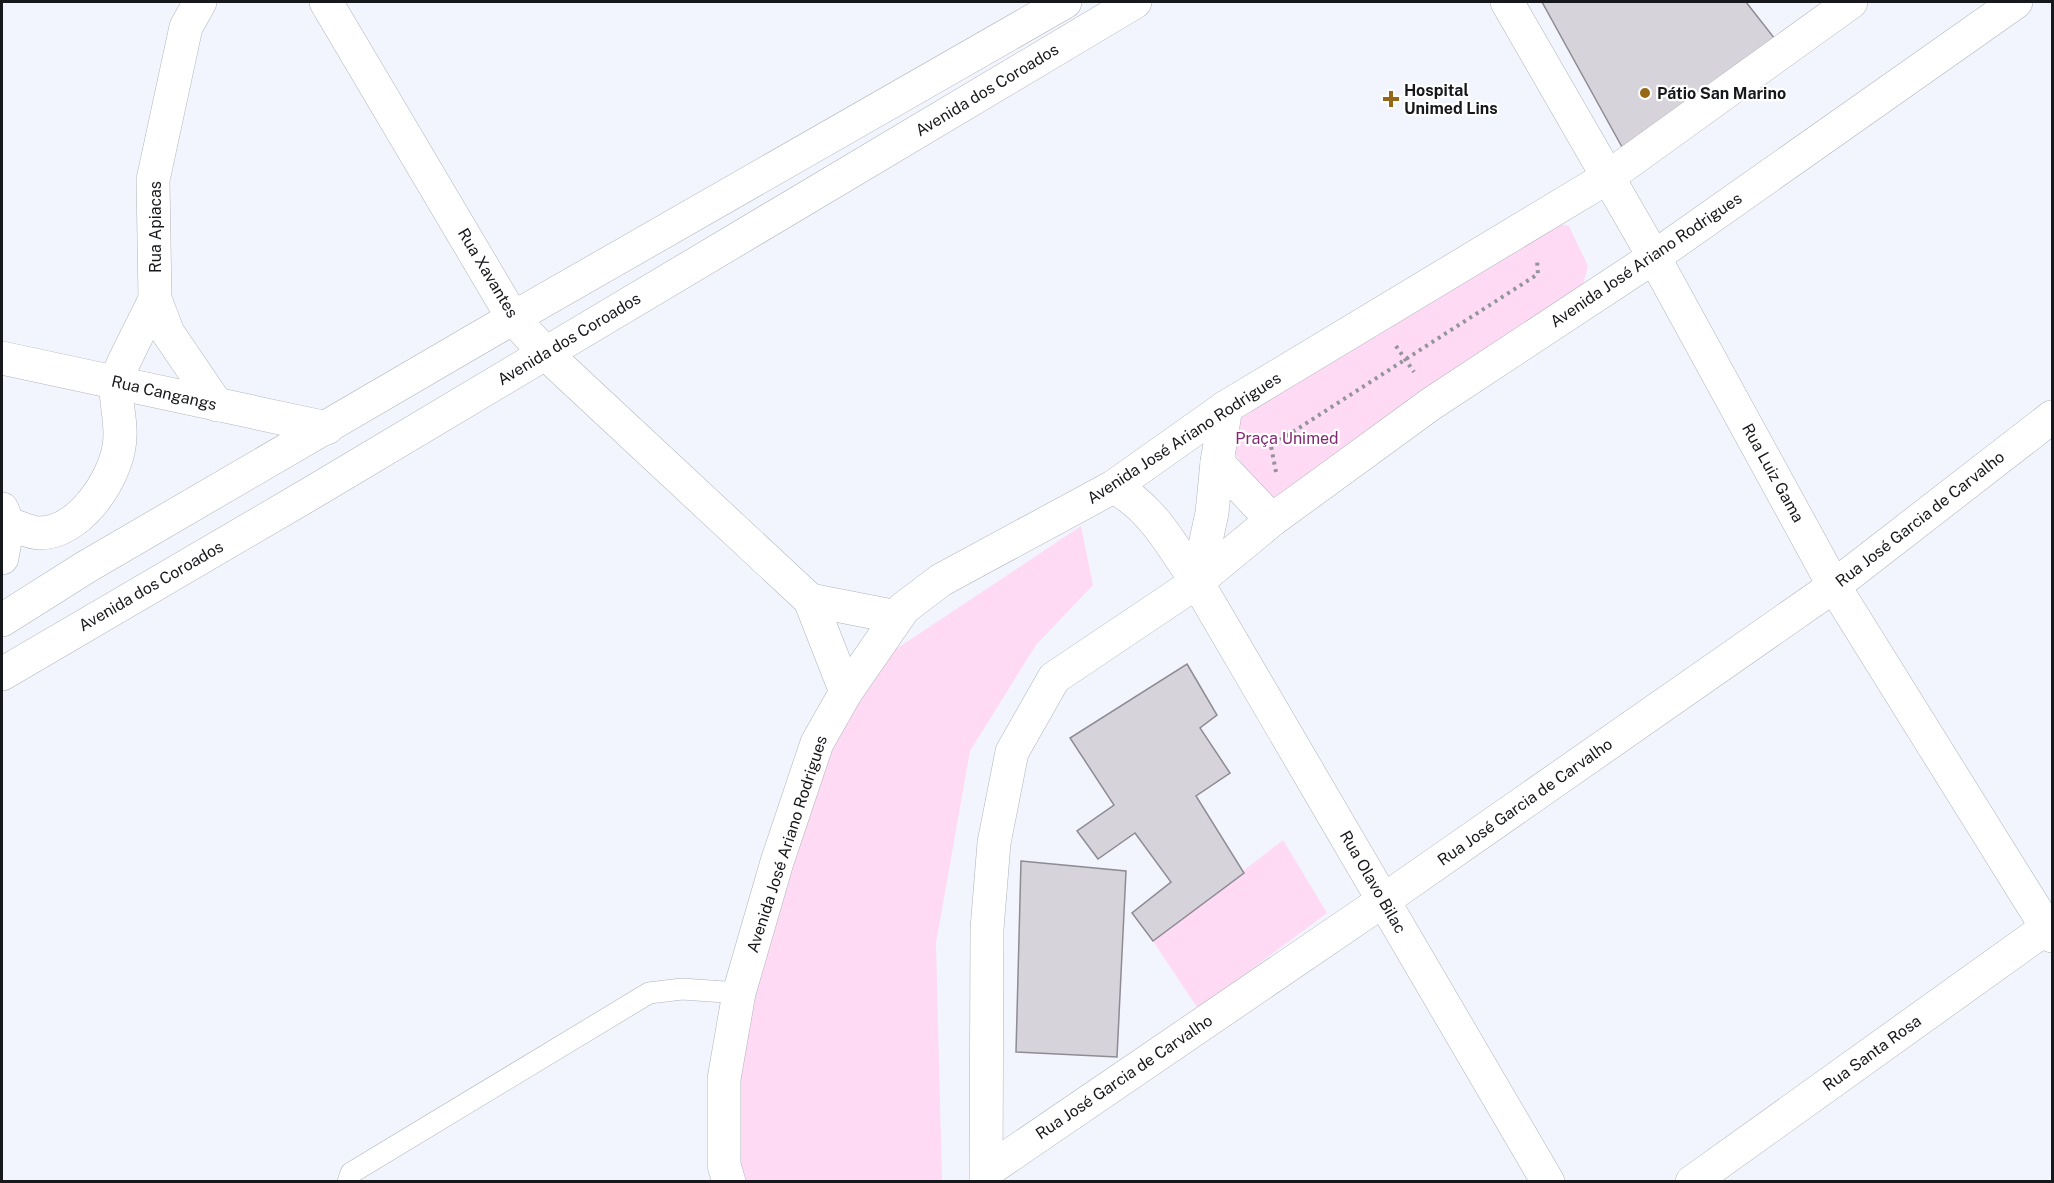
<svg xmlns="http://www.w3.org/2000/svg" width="2054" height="1183" font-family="'Public Sans',sans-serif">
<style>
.green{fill:#fedaf4}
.building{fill:#d6d3db;stroke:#8e8b92;stroke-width:1.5}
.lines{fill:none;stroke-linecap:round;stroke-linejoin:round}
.service-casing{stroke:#b0b3bb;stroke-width:22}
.minor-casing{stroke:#b0b3bb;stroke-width:34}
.tertiary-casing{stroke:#b0b3bb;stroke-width:34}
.path{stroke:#93959b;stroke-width:4;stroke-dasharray:3 4.5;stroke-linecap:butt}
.service{stroke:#fff;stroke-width:21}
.minor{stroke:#fff;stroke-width:33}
.tertiary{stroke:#fff;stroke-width:33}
.poi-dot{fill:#966716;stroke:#fff;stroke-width:2}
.labels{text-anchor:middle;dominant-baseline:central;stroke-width:4.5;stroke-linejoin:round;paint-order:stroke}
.street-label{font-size:16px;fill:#17181b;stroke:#fff}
.poi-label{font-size:16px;font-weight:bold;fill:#17181b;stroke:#fff;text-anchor:start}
.park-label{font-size:16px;fill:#832872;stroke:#fff}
</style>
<rect width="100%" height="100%" fill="#f2f5fe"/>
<g class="green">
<polygon points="1552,222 1569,226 1588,266 1583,285 1268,502 1228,443 1234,423 1381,325"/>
<polygon points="1081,526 1093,585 1036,645 970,751 936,943 942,1181 746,1181 733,1154 742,1030 837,728 887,655"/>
<polygon points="1283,840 1327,913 1198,1009 1153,941"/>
</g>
<g class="building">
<polygon points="1542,2 1746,2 1775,39 1622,147"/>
<polygon points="1187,664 1217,715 1200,728 1230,773 1196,796 1244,873 1153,941 1132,913 1171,882 1135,833 1098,859 1077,831 1114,805 1070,738"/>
<polygon points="1021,861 1126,871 1117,1057 1016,1052"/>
</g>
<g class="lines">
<defs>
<polyline id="service" points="348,1182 351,1173 649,993 682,989 739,993"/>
<g id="minor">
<polyline points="200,2 186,27 153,180 155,299 168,333 217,405"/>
<polyline points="326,2 513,318 545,353 810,600 846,692"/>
<polyline points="1507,2 1654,257 1834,586 2052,936"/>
<polyline points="2,358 327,428"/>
<polyline points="2,509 8,524 2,558"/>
<path d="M8 524C17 526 30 533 39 533 79 533 113 482 119 447 123 424 115 404 116 383 117 372 149 313 155 299"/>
<polyline points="1197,582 1548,1182"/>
<polyline points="810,600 897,617"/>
<polyline points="987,1171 1384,900 1834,586 2052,417"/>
<polyline points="1692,1182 2052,924"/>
</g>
<g id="tertiary">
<polyline points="1217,462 1272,520"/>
<path d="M1113 487C1152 506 1173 548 1197 582"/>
<polyline points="1197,582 1212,513 1217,462 1226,407"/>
<polyline points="2,620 86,567 513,318 1065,2"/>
<polyline points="2,674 308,495 1135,2"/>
<polyline points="729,1182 724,1165 724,1079 739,993 777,862 817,743 846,692 904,608 941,580 1113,487 1226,407 1608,177 1851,2"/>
<polyline points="986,1182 987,929 994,843 1012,752 1054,678 1197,582 1272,520 1431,404 1654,257 2016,2"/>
</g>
</defs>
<use href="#service" class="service-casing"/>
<use href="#minor" class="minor-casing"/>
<use href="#tertiary" class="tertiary-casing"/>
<g class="path">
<polyline points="1396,346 1414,372"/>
<polyline points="1276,472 1271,446 1538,274 1537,260"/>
</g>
<use href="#service" class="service"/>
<use href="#minor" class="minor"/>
<use href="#tertiary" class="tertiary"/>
</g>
<g class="poi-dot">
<circle cx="1645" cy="93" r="6"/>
<path d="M1388 90h6v6h6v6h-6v6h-6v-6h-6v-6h6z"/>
</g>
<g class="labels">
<g class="street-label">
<text transform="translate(987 90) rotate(-31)">Avenida dos Coroados</text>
<text transform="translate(155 227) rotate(-90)">Rua Apiacas</text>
<text transform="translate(1646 260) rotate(-34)">Avenida José Ariano Rodrigues</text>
<text transform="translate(488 273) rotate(59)">Rua Xavantes</text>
<text transform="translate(569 339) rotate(-31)">Avenida dos Coroados</text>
<text transform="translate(164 393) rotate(13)">Rua Cangangs</text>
<text transform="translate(1184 438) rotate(-33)">Avenida José Ariano Rodrigues</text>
<text transform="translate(1773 473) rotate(61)">Rua Luiz Gama</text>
<text transform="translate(1920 519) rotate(-38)">Rua José Garcia de Carvalho</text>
<text transform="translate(151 586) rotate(-30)">Avenida dos Coroados</text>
<text transform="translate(1525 802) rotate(-35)">Rua José Garcia de Carvalho</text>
<text transform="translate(787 844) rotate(-72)">Avenida José Ariano Rodrigues</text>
<text transform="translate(1373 882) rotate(60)">Rua Olavo Bilac</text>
<text transform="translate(1872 1053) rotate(-36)">Rua Santa Rosa</text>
<text transform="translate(1124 1077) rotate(-34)">Rua José Garcia de Carvalho</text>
</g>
<g class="poi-label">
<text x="1404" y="90">Hospital<tspan x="1404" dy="18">Unimed Lins</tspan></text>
<text x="1657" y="93">Pátio San Marino</text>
</g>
<g class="park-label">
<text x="1287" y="438">Praça Unimed</text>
</g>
</g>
<rect width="2054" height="1183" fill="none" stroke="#17181b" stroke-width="6"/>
</svg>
